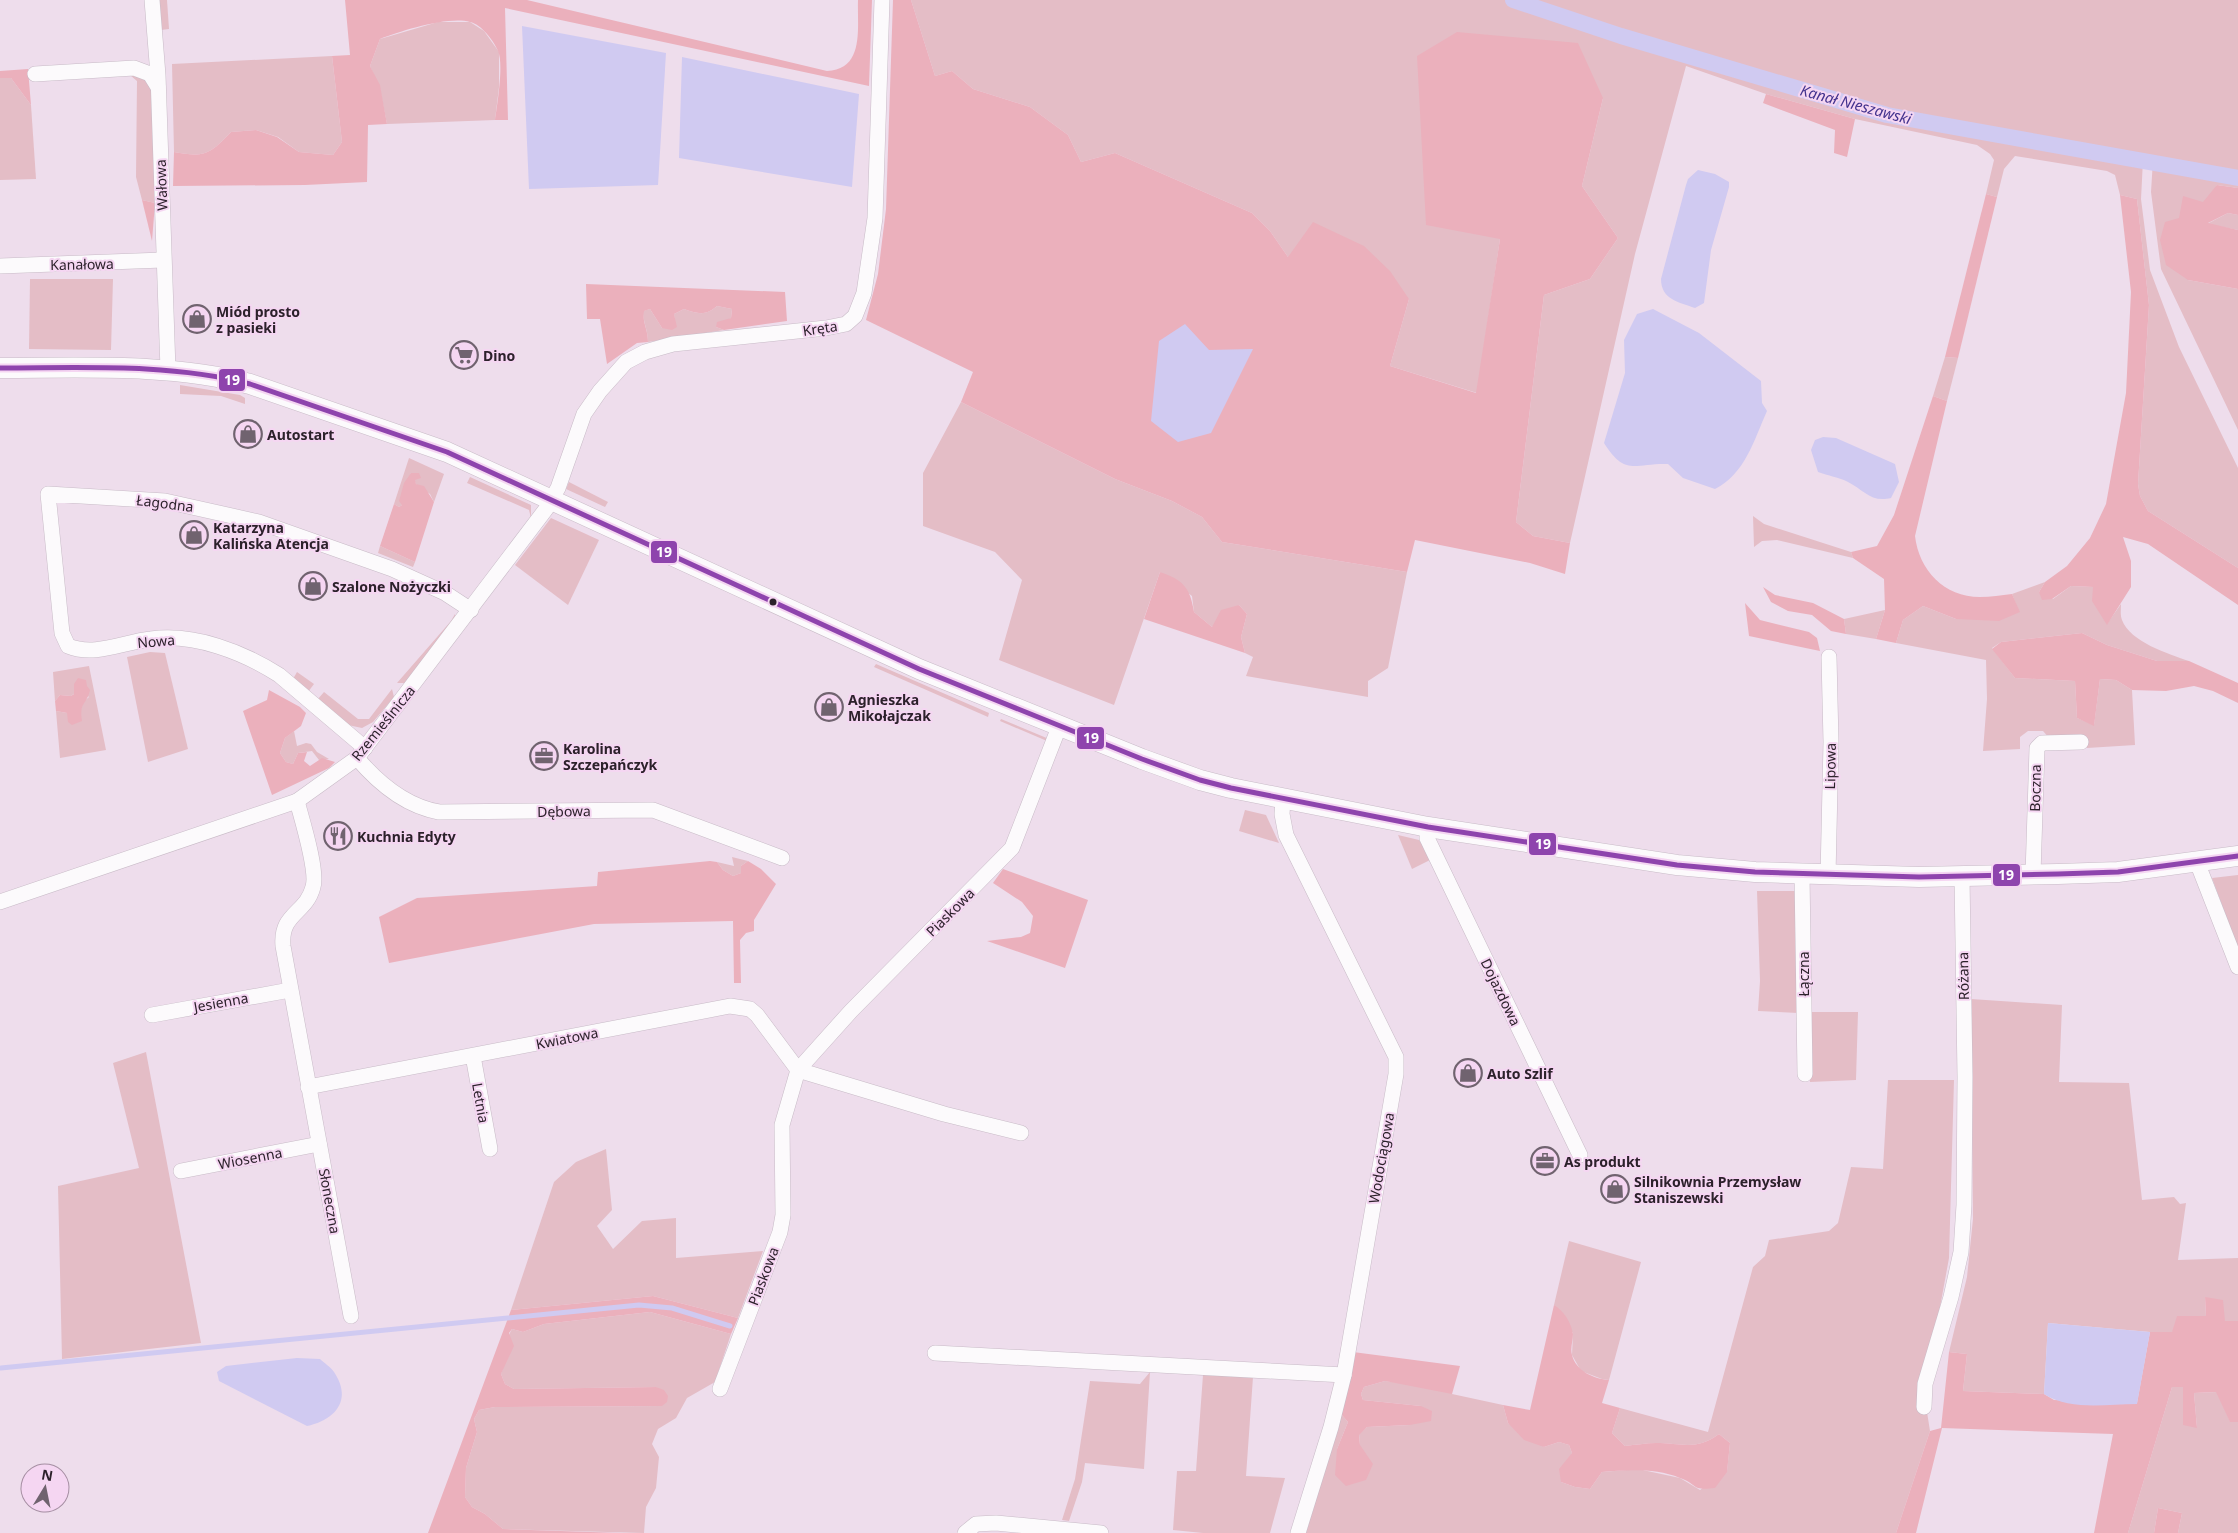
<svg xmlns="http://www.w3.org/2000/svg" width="2238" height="1533" font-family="'Noto Sans',sans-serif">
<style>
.green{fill:#e4bdc6}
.forest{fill:#ebb0bc}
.water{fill:#d0caf1}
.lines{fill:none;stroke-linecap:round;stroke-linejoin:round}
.stream{stroke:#d0caf1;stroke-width:5}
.canal{stroke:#d0caf1;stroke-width:16}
.minor-casing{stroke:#c8bbc7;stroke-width:16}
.secondary-casing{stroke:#c8bbc7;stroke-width:21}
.minor{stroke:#fcfafc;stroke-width:15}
.secondary{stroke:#fcfafc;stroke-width:20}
.bus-1-casing{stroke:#f5d6f2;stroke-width:9}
.bus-1{stroke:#8e44ad;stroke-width:5}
.bus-dot{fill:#2c212b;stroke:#f5d6f2;stroke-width:2}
.labels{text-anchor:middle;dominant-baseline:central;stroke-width:4;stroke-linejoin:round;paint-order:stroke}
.street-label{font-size:14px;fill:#2c212b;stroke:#f5d6f2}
.poi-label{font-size:14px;font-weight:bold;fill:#2c212b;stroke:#f5d6f2;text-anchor:start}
.water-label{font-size:15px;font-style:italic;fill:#43338e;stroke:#f5d6f2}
.line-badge{stroke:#f5d6f2;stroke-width:2}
.badge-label{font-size:14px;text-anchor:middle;font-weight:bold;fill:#fff}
</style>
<rect width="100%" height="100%" fill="#eeddec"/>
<g class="green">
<polygon points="159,0 167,0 169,29 161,30"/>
<polygon points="911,0 2238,0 2238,188 2217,185 2188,280 2238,289 2238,430 2161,269 2151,192 2153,160 2143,160 2141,199 2150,270 2179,347 2238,468 2238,568 2148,511 2140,496 2138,484 2149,305 2137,199 2120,195 2115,175 2107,171 2015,156 2004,169 1997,197 1986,194 1994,160 1990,154 1977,145 1855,119 1766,94 1686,66 1635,254 1570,543 1533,536 1516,522 1544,295 1590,279 1618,238 1582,186 1603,98 1500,239 1477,393 1390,366 1409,299 1288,257 1270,231 1252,213 1115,153 1081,162 1068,135 1030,107 973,89 952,71 935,76"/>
<polygon points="438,22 470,22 484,31 499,52 499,87 495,120 387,124 380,89 370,66 380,39"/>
<path d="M332 56 342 142 333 155 299 152 278 137 256 130 231 132C210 154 205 158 174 152L172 64Z"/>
<polygon points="130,75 146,79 153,86 155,203 142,200 136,177 137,81"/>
<polygon points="0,78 11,78 31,105 36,179 0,180"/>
<polygon points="2228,213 2238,215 2238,230 2207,224"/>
<polygon points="30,279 113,279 111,350 29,349"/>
<path d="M717 306 732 309 731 318 716 327 724 330 648 342C648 330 643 322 643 311L650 309 662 328 675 322 674 314 684 309C698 314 706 316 717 306Z"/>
<polygon points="1945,357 1958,358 1947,401 1933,396"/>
<polygon points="180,385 240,395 245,398 245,404 221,396 180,394"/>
<polygon points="961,402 1115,479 1172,501 1202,517 1222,542 1407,572 1388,668 1368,681 1368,697 1246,676 1253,657 1245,653 1241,637 1247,614 1239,605 1212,627 1194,612 1192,596 1160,572 1114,705 999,660 1022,580 995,552 923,526 923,473"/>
<polygon points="409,458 444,474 434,502 430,494 416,484 411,473 402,505 399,507 394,504"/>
<polygon points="470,477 531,505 531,518 529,510 467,483"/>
<polygon points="569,482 608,502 605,507 566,489"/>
<polygon points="1753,516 1764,524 1851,552 1853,558 1777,540 1762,541 1754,547"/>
<polygon points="551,518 599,540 568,605 515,565"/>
<polygon points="380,546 415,562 413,567 378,553"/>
<path d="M2045 582 2039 592 2053 599 2071 586 2093 587 2107 624 2121 604C2121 609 2120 615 2122 620 2130 642 2169 654 2189 661H2157L2107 645 2082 633 2001 642 1992 648 2015 678 2075 681 2077 718 2094 725 2100 679 2116 680 2132 690 2135 745 2087 748V739H2050L2043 731H2028L2020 737V749L1983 751 1987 699 1986 660 1896 643 1903 620 1923 606 1956 619 2019 612 2012 594Z"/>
<polygon points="1885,610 1876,639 1846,634 1844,619"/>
<polygon points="455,614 455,617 405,683 397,683 451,621"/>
<polygon points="150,652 165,653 188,749 148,762 127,657"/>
<polygon points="876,664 989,713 988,717 874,667"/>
<polygon points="89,666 106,750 60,758 56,711 67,713 81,709 83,702 89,697 74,684 75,693 71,696 60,695 55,701 53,672"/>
<polygon points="297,672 314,684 308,692 293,679"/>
<polygon points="392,689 394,697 373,722 362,728 348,725 318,699 324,692 358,719 369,719"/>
<polygon points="1001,719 1049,739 1047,741 1000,721"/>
<polygon points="294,731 297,746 306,743 311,744 317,752 329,759 319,760 312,751 298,753 293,764 286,762 280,753 285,738"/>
<polygon points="1245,810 1266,815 1279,843 1239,831"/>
<polygon points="1398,835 1419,840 1432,859 1412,869"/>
<polygon points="732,857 748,861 741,866 741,873 733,876 723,870 717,862 734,866"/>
<polygon points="2238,875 2238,948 2212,878"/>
<polygon points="1757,891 1798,891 1798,1013 1758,1011 1760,981"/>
<polygon points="1971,999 2062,1005 2059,1082 2129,1083 2142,1200 2174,1197 2180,1204 2186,1203 2178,1260 2238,1258 2238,1321 2225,1321 2205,1297 2206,1316 2172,1332 2150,1332 2048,1323 2044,1394 1963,1391 1967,1354 1949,1352 1967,1277 1973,1219"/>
<polygon points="1808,1012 1858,1012 1856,1080 1810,1082"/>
<polygon points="146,1052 201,1343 62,1359 58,1186 139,1168 113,1063"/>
<path d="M1888 1080H1954L1949 1258 1921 1411 1927 1412 1930 1431 1896 1533H1306L1341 1414 1348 1422 1337 1449 1360 1445 1359 1434 1367 1427 1410 1425 1421 1406 1363 1400 1361 1394 1364 1387 1385 1381 1448 1389 1452 1394 1503 1405 1508 1423 1544 1447 1559 1442 1569 1445 1572 1453 1561 1482 1575 1487 1590 1489 1602 1472 1638 1469 1680 1478 1700 1490 1727 1471 1730 1443 1719 1434C1696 1451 1682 1443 1656 1443 1646 1443 1635 1445 1625 1446L1612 1433 1620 1408 1708 1432 1753 1267 1765 1256 1769 1240 1829 1231 1838 1223 1851 1167 1883 1169Z"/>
<polygon points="606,1149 612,1210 597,1226 613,1249 642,1221 676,1218 676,1258 763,1251 738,1318 653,1296 511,1310 554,1182 576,1162"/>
<polygon points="1569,1241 1641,1262 1609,1380 1602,1379 1581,1371 1572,1355 1573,1333 1554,1305"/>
<path d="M650 1312 731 1334 715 1382 687 1398 676 1418 658 1429 652 1444 659 1457 656 1488 646 1507 644 1533 503 1529 485 1514 472 1507 465 1497 466 1468 477 1432 474 1419 479 1410 495 1407 662 1406 656 1387 514 1389 505 1384 501 1374C506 1361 505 1340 512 1329L523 1332 544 1324Z"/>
<polygon points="1150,1372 1144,1469 1085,1463 1082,1482 1069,1521 1062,1520 1075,1479 1090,1381 1140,1384"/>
<polygon points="1203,1375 1253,1377 1246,1476 1285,1478 1270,1533 1203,1533 1173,1530 1177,1471 1196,1471"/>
<polygon points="2172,1387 2183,1387 2197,1428 2194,1393 2217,1392 2230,1421 2238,1422 2238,1533 2178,1533 2182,1513 2158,1508 2154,1533 2128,1533"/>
</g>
<g class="forest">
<path d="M345 0H527L827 71C865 69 857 28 858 0H872L869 86 505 8 508 120H495C497 106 504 64 498 51 494 41 481 24 470 22 448 16 401 31 380 39L370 66 380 85 387 124 368 125 367 182 305 185 173 186 174 152C205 158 210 154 231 132L256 130 277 137 299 152 333 155 342 142 332 56 350 55Z"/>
<polygon points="893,0 911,0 935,76 952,71 973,89 1030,107 1068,135 1081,162 1115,153 1252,213 1270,231 1288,257 1313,222 1364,246 1390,271 1409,299 1390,366 1476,393 1500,239 1426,225 1417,56 1457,32 1578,43 1603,98 1582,186 1618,238 1590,279 1544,295 1516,522 1533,536 1570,543 1565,574 1530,563 1415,540 1407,572 1222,542 1202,517 1172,501 1115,479 961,402 973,372 866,320 878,274 886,209"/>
<polygon points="28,69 31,105 11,78 0,78 0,71"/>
<polygon points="1766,94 1855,119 1847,157 1834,153 1835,130 1763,103"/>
<polygon points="2217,185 2238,188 2238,215 2228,213 2208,223 2238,230 2238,289 2188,280 2166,265 2160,240 2165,222 2179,218 2183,196 2203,202"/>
<polygon points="1986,194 1997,197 1958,358 1945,357"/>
<polygon points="2120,195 2137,199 2149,305 2138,484 2140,496 2148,511 2238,568 2238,605 2148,544 2123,537 2131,561 2131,587 2107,625 2092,601 2093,587 2071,586 2052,599 2042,600 2039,592 2045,582 2067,566 2090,538 2106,504 2126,393 2131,292"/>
<polygon points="142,200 155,203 152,241"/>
<path d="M586 284 785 292 787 321 724 330 716 327 717 322 731 318 732 309 717 306C706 316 698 314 684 309L674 314 677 327 672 330 662 328 650 309 644 311C642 322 648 329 648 342L637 343 607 364 600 319H587Z"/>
<path d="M1933 396 1947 401 1915 536C1919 570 1944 597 1980 597 1991 597 2001 595 2012 594L2020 612 1999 621 1956 619 1923 606 1903 620 1896 643 1876 639 1885 610 1884 579 1853 558 1851 552 1877 546 1894 515Z"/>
<polygon points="411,473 419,473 421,478 415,480 416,484 424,486 434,502 415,562 380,546 394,504 399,507 402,505 399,501 404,483"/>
<path d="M1160 572C1183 580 1190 587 1194 612L1212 627 1221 610 1239 605 1247 614 1241 637 1245 653 1144 619Z"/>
<polygon points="1763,587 1775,595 1813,603 1844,619 1846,634 1831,631 1812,615 1788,611 1771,602"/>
<polygon points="1745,603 1760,620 1809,632 1817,638 1820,651 1749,636"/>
<polygon points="2082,633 2107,645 2157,661 2189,661 2238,683 2238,703 2213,691 2194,686 2166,691 2132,690 2116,680 2100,679 2094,726 2077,718 2075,681 2015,678 1992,649 2001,642"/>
<path d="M78 678 86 680 87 686 90 690C87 705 79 701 82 721L72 725 68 722 67 713 56 711 55 701 60 695 71 696 74 694V684Z"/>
<polygon points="269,690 300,707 306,713 301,726 285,738 280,753 286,762 293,764 298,753 307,752 304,761 310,766 322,758 335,762 329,768 272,795 243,711 267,700"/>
<polygon points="710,861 717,862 723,870 733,876 741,873 741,866 748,861 761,869 776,884 754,920 754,931 746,933 740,940 741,983 734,983 733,921 594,924 389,963 379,917 417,898 597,886 598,872"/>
<polygon points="1003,869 1088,900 1065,968 987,941 1021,937 1030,933 1033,916 1022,902 993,883"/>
<polygon points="653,1296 738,1318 731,1334 650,1312 544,1324 523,1332 512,1329 509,1333 514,1346 501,1374 505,1384 514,1389 656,1387 664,1390 668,1396 667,1402 662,1406 495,1407 479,1410 474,1419 477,1432 466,1468 465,1497 472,1507 485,1514 503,1529 621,1533 428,1533 511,1310"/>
<polygon points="2205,1297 2223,1300 2225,1321 2238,1321 2238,1422 2230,1422 2216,1392 2194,1393 2197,1428 2183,1425 2183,1387 2172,1387 2128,1533 2094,1533 2113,1434 1942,1428 1916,1533 1896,1533 1930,1431 1941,1428 1949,1352 1967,1354 1963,1391 2044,1394 2054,1400 2137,1403 2150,1332 2172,1332 2177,1316 2206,1316"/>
<path d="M1554 1305C1564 1311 1571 1322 1573 1334 1573 1341 1570 1348 1572 1355 1576 1371 1594 1379 1609 1380L1602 1403 1620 1408 1612 1433 1625 1446C1635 1445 1646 1443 1656 1443 1682 1443 1696 1451 1719 1434L1730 1443 1727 1472 1715 1488C1691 1491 1699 1485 1680 1478 1655 1468 1628 1470 1602 1472L1590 1489 1575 1487 1561 1482 1559 1469 1572 1453 1569 1445 1559 1442 1544 1447 1524 1440 1508 1423 1503 1405 1530 1410Z"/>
<polygon points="1353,1352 1460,1366 1452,1394 1385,1381 1364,1387 1361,1394 1363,1400 1421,1406 1432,1411 1431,1421 1410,1425 1367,1427 1359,1435 1360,1445 1373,1464 1366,1480 1346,1486 1335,1475 1337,1449 1348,1422 1341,1414 1351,1377"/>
<polygon points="2158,1508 2182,1513 2178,1533 2154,1533"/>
</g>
<g class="water">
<polygon points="522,26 666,53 658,185 529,189"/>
<polygon points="682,57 859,94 852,187 679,158"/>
<path d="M1698 170 1715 174 1729 182V187L1711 250 1704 303 1695 308C1678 302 1661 299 1661 279L1686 185 1688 179Z"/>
<path d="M1653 309 1699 333 1761 381 1762 403 1767 411C1754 440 1745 474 1715 489L1683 478 1668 464C1633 463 1626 477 1604 443L1625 373 1624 340 1637 314Z"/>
<polygon points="1185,324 1209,350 1253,349 1211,433 1178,442 1151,421 1159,341"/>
<path d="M1823 437 1836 438 1895 464 1899 482 1891 498C1871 503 1864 490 1848 482 1839 477 1828 476 1818 472L1811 450 1815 440Z"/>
<path d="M2048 1323 2150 1332 2137 1404C2106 1404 2071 1411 2044 1394Z"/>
<path d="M297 1358 320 1359C324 1363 331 1367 334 1372 353 1400 335 1420 307 1426L219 1381 217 1372 226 1366Z"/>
</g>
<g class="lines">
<polyline class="stream" points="1,1368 639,1305 672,1308 730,1326"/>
<polyline class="canal" points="1513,0 1621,36 1887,115 2238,178"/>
<defs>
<g id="minor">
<polyline points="152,0 158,75 168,370"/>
<polyline points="35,74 134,68 150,74 158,87"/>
<polyline points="0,266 163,260"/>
<path d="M365 748 279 675C243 652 194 633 151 639 123 642 95 657 68 646L62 633 48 494 165 501 259 522 392 569 445 593 471 610"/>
<path d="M357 758C379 784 405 806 439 812L653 810 782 858"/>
<polyline points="1283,800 1282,814 1286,835 1396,1057 1396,1074 1344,1375 1331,1427 1298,1533"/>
<path d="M297 801C302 820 318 871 313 887 306 914 280 913 283 946L351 1316"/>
<polyline points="1428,827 1427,838 1580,1155"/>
<polyline points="2197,862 2238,967"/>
<polyline points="1802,875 1805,1074"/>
<polyline points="2033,875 2037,748 2042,743 2081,742"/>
<polyline points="1828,876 1831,742 1829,657"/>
<polyline points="0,902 297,801 357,758 546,509 558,488 584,414 600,391 626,362 645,352 673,344 826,328 846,324 855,316 864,293 875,218 882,0"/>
<polyline points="152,1015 290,990"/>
<polyline points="473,1056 490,1149"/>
<polyline points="798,1070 944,1114 1021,1133"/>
<polyline points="308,1087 730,1006 750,1009 757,1015 798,1070"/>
<polyline points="181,1171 319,1144"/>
<polyline points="935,1353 1344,1375"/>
<polyline points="720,1389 780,1232 783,1215 782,1125 798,1070 851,1011 1012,848 1059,727"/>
<polyline points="1924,1407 1925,1384 1951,1297 1961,1252 1964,1205 1965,1077 1962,876"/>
<polyline points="965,1533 976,1524 996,1523 1101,1533"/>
</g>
<path id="secondary" d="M0 368C83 368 169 363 250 384L447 452 919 669 1142 759 1200 780 1231 788 1428 827 1677 865 1755 872 1919 877 2058 874 2118 872 2238 856"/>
</defs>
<use href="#minor" class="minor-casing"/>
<use href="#secondary" class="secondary-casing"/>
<use href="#minor" class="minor"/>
<use href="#secondary" class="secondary"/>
<defs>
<path id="bus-1" d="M0 368C83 368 169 363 250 384L447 452 919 669 1142 759 1200 780 1231 788 1428 827 1677 865 1755 872 1919 877 2058 874 2118 872 2238 856"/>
</defs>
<use href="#bus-1" class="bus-1-casing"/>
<use href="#bus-1" class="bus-1"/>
</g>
<defs>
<symbol id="shop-ring" viewBox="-11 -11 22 22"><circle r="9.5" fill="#f5d6f2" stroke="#70636f" stroke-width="1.5"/><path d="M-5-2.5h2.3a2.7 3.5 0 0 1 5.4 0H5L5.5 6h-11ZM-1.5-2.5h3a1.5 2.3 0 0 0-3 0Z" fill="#70636f"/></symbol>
<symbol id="supermarket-ring" viewBox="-11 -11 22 22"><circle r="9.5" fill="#f5d6f2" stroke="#70636f" stroke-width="1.5"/><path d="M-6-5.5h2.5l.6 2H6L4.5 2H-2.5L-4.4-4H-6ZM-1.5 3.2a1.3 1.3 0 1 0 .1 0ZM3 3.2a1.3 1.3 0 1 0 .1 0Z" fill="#70636f"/></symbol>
<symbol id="office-ring" viewBox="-11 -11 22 22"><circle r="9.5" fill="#f5d6f2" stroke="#70636f" stroke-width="1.5"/><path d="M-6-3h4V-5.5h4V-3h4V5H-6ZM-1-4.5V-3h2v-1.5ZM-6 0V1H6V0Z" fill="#70636f"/></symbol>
<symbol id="restaurant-ring" viewBox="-11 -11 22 22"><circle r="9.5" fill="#f5d6f2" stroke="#70636f" stroke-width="1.5"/><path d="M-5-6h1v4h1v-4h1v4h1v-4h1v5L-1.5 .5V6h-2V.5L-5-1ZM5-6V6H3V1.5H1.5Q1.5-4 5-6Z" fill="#70636f"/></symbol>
</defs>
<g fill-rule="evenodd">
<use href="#shop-ring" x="181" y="303" width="32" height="32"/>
<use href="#supermarket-ring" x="448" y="339" width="32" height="32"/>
<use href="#shop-ring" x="232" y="418" width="32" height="32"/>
<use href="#shop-ring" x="178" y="519" width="32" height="32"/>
<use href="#shop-ring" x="297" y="570" width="32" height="32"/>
<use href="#shop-ring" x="813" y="691" width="32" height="32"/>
<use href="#office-ring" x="528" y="740" width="32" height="32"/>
<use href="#restaurant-ring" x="322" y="820" width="32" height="32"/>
<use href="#shop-ring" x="1452" y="1057" width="32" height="32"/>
<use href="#office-ring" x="1529" y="1145" width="32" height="32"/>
<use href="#shop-ring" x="1599" y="1173" width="32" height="32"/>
</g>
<circle class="bus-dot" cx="773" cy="602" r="4.5"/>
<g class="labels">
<g class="street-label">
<text transform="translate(161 185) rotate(-92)">Wałowa</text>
<text transform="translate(82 264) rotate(-1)">Kanałowa</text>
<text transform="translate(820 328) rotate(-8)">Kręta</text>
<text transform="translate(165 503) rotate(7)">Łagodna</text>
<text transform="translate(156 641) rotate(-5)">Nowa</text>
<text transform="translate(383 723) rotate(-51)">Rzemieślnicza</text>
<text transform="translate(1830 766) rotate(-89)">Lipowa</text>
<text transform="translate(2035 788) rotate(-89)">Boczna</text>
<text transform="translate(564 811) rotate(-1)">Dębowa</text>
<text transform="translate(950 912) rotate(-45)">Piaskowa</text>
<text transform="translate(1803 974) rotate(-90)">Łączna</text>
<text transform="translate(1963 976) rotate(-91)">Różana</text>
<text transform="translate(1501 992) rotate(64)">Dojazdowa</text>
<text transform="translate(221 1002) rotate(-10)">Jesienna</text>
<text transform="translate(567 1038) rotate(-11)">Kwiatowa</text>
<text transform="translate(481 1103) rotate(80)">Letnia</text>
<text transform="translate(250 1158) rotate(-11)">Wiosenna</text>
<text transform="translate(1381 1158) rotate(-80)">Wodociągowa</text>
<text transform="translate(330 1201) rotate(80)">Słoneczna</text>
<text transform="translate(763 1276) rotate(-69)">Piaskowa</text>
</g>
<g class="poi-label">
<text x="216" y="311">Miód prosto<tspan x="216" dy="16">z pasieki</tspan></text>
<text x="483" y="355">Dino</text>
<text x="267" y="434">Autostart</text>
<text x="213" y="527">Katarzyna<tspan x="213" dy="16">Kalińska Atencja</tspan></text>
<text x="332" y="586">Szalone Nożyczki</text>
<text x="848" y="699">Agnieszka<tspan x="848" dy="16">Mikołajczak</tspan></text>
<text x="563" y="748">Karolina<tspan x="563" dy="16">Szczepańczyk</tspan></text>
<text x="357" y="836">Kuchnia Edyty</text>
<text x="1487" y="1073">Auto Szlif</text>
<text x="1564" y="1161">As produkt</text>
<text x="1634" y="1181">Silnikownia Przemysław<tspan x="1634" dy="16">Staniszewski</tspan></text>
</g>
<g class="water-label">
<text transform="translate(1856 104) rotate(15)">Kanał Nieszawski</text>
</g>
</g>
<g class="line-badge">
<rect x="218" y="368" width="28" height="24" rx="5" fill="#8e44ad"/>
<rect x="650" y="540" width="28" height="24" rx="5" fill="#8e44ad"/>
<rect x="1076" y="726" width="29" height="24" rx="5" fill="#8e44ad"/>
<rect x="1528" y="832" width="29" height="24" rx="5" fill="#8e44ad"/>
<rect x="1992" y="863" width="29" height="24" rx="5" fill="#8e44ad"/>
</g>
<g class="badge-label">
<text x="232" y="385">19</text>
<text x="664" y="557">19</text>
<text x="1091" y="743">19</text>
<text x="1543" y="849">19</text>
<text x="2006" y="880">19</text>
</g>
<g transform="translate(45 1488) rotate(10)"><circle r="24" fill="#f5d6f2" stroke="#a58ea2"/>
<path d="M0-4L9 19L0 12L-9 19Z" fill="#70636f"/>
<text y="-8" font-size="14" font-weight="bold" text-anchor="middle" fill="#2c212b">N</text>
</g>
</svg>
